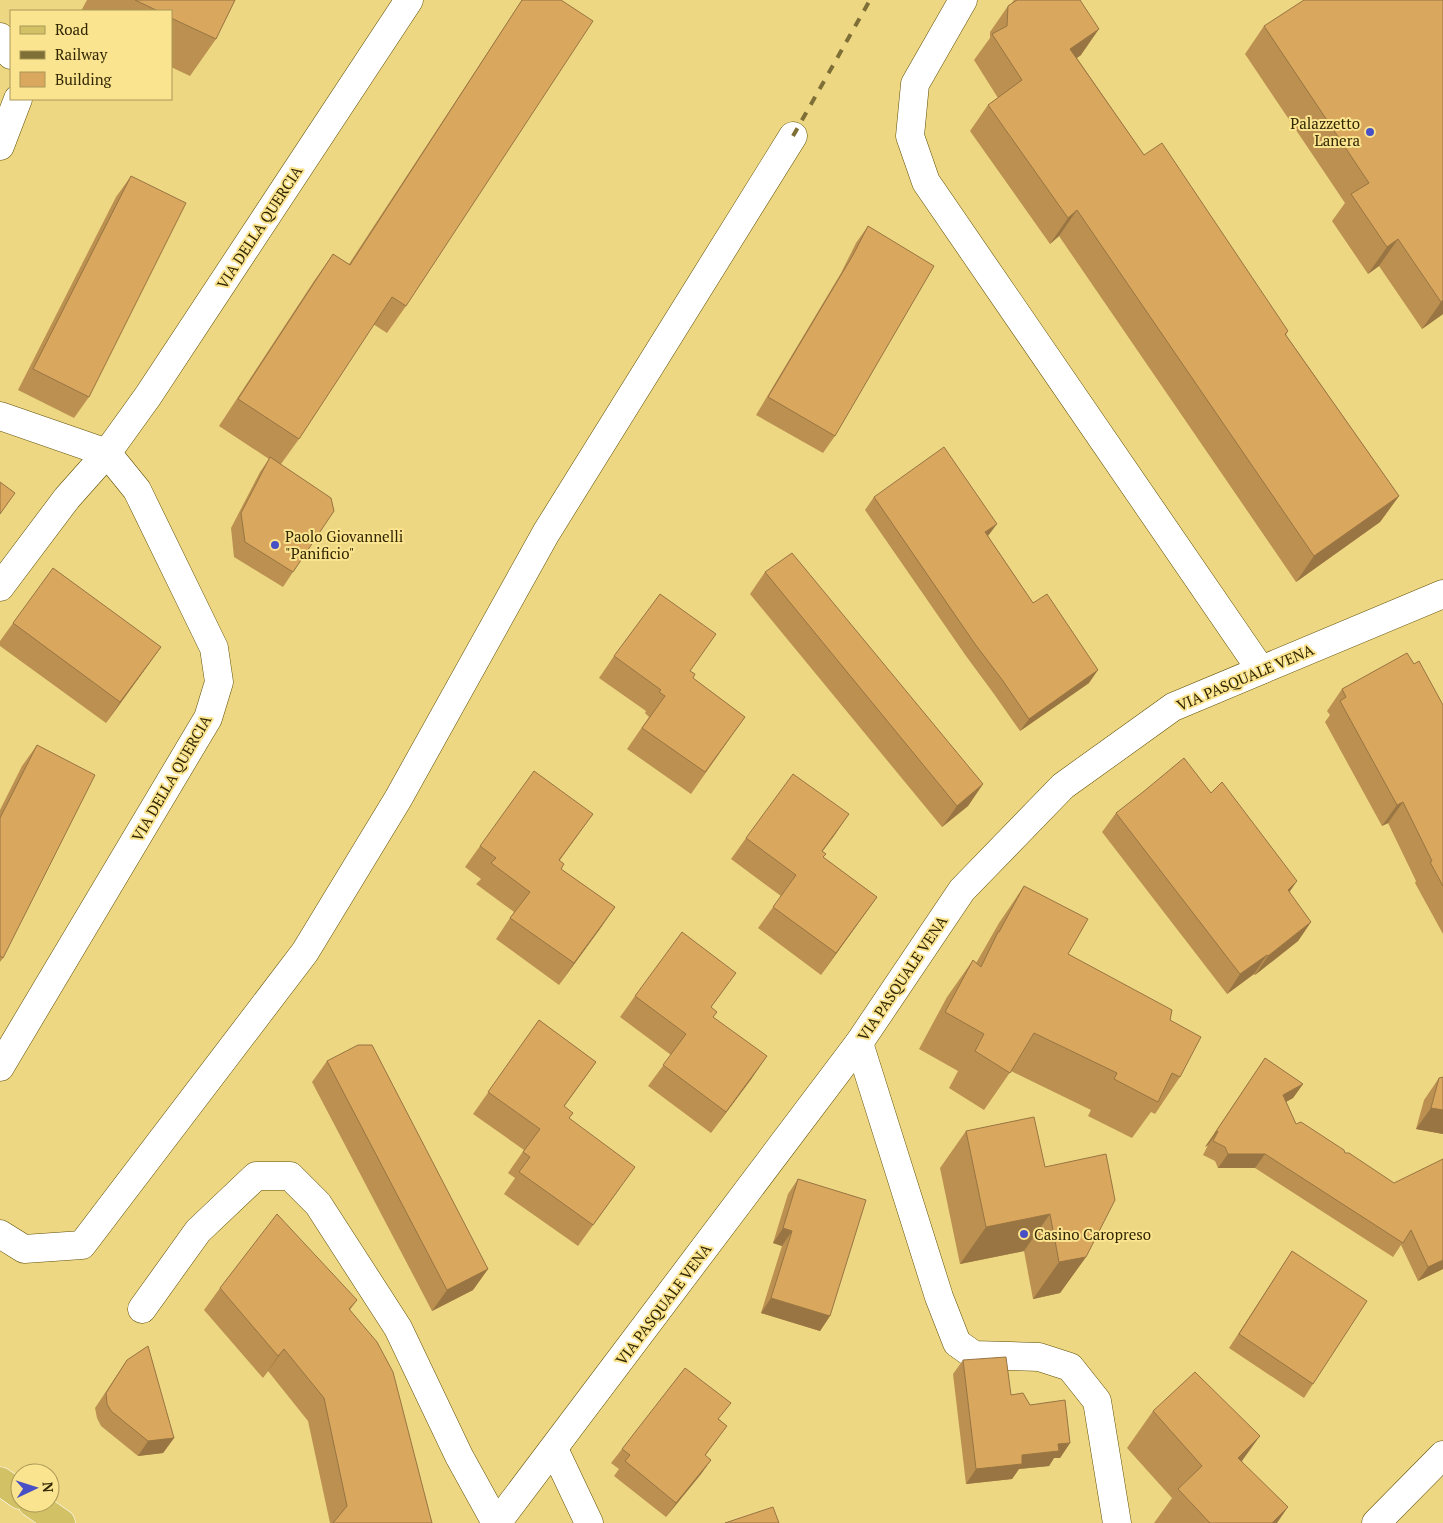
<svg xmlns="http://www.w3.org/2000/svg" width="1443" height="1523" font-family="'PT Serif',serif">
<style>
.lines{fill:none;stroke-linecap:round;stroke-linejoin:round}
.minor-casing{stroke:#5f4f04;stroke-width:29}
.major-casing{stroke:#fff;stroke-width:29}
.minor{stroke:#fff;stroke-width:28}
.major{stroke:#d3c166;stroke-width:28}
.rail{stroke:#7e6f37;stroke-width:4;stroke-dasharray:9 9;stroke-linecap:butt}
.wall{fill:#bb9051}
.shaded-wall{fill:#987542}
.building{fill:#d9a75e;stroke:#987542}
.poi-dot{fill:#4850c5;stroke:#fbe48f;stroke-width:2}
.labels{text-anchor:middle;dominant-baseline:central;stroke-width:4;stroke-linejoin:round;paint-order:stroke}
.poi-label{font-size:15px;fill:#302602;stroke:#fbe48f;text-anchor:start}
.street-label{font-size:15px;fill:#302602;stroke:#fbe48f}
</style>
<rect width="100%" height="100%" fill="#eed783"/>
<g class="lines">
<defs>
<g id="minor">
<polyline points="963,0 915,84 910,136 926,182 1261,670"/>
<polyline points="0,37 6,43 11,55"/>
<polyline points="0,146 18,99"/>
<polyline points="0,416 107,453 137,490 214,648 219,682 208,718 0,1067"/>
<polyline points="0,587 67,498 107,453 148,396 409,0"/>
<polyline points="859,1043 939,1297 957,1343 974,1355 1039,1357 1070,1367 1097,1401 1117,1523"/>
<polyline points="0,1234 24,1249 82,1245 305,952 398,799 546,533 793,136"/>
<polyline points="142,1309 198,1231 256,1176 290,1176 318,1204 398,1328 459,1456 496,1523"/>
<polyline points="554,1449 589,1523"/>
<polyline points="497,1523 859,1043 962,890 1063,786 1173,707 1443,594"/>
<polyline points="1376,1523 1443,1455"/>
</g>
<g id="major">
<polyline points="0,1481 20,1495"/>
<polyline points="32,1503 61,1523"/>
</g>
</defs>
<use href="#minor" class="minor-casing"/>
<use href="#major" class="major-casing"/>
<use href="#minor" class="minor"/>
<use href="#major" class="major"/>
<polyline class="rail" points="793,136 870,0"/>
</g>
<g class="wall">
<polygon points="87,0 235,0 216,39 190,76 171,67 171,11 81,11"/>
<polygon points="522,0 561,0 406,306 387,333 373,324 299,439 281,464 293,572 283,587 234,557 231,528 260,472 269,459 219,426 314,281 333,254 349,264"/>
<polygon points="1014,0 1080,0 1081,55 1077,58 1144,155 1288,331 1286,335 1399,496 1380,522 1296,582 1059,236 1050,244 970,131 988,105 998,98 974,60 990,38 990,32 1008,6 1011,4"/>
<polygon points="1443,0 1443,314 1422,329 1379,266 1368,274 1332,221 1345,203 1245,54 1264,26"/>
<polygon points="131,176 89,397 74,418 18,390 116,197"/>
<polygon points="868,226 835,436 823,453 756,415 841,273 856,243"/>
<polygon points="874,497 988,536 1033,603 1089,683 1020,731 994,694 966,656 865,510"/>
<polygon points="765,572 983,784 968,806 942,827 750,594"/>
<polygon points="13,623 161,647 106,723 0,646 0,641"/>
<polygon points="614,656 690,671 693,678 745,717 691,794 627,749 649,717 645,713 646,711 599,678"/>
<polygon points="1414,664 1443,705 1443,934 1415,883 1416,881 1388,823 1382,826 1325,722 1330,715 1327,711 1342,689"/>
<polygon points="37,745 3,958 0,962 0,810 22,766"/>
<polygon points="1211,793 1297,881 1289,892 1311,922 1298,941 1255,975 1254,974 1227,994 1102,832 1116,813"/>
<polygon points="593,814 560,860 561,869 615,907 559,985 496,939 514,912 476,884 481,879 465,867 480,846"/>
<polygon points="849,814 822,851 823,857 877,897 821,975 758,928 781,896 731,859 746,838"/>
<polygon points="1024,886 1068,954 1170,1020 1180,1077 1155,1114 1151,1112 1132,1138 1088,1116 1091,1110 1011,1071 984,1110 949,1088 958,1071 919,1049 947,997 973,960 976,963 979,958 999,923"/>
<polygon points="721,994 711,1007 713,1017 752,1078 711,1133 648,1086 671,1055 620,1017 635,996"/>
<polygon points="539,1020 596,1062 564,1107 569,1118 620,1188 578,1246 504,1194 515,1178 508,1173 524,1150 473,1114"/>
<polygon points="1265,1058 1303,1084 1293,1098 1286,1102 1296,1124 1345,1153 1349,1153 1443,1269 1418,1281 1401,1245 1393,1257 1255,1168 1218,1168 1215,1161 1203,1155 1208,1145 1205,1147"/>
<polygon points="327,1061 488,1269 473,1290 432,1311 312,1082"/>
<polygon points="1439,1078 1443,1134 1416,1129 1424,1100"/>
<polygon points="966,1131 1045,1167 1086,1257 1060,1293 1033,1299 1024,1251 960,1264 940,1168"/>
<polygon points="798,1179 830,1316 820,1331 761,1313 782,1246 773,1243 788,1194"/>
<polygon points="1292,1251 1313,1384 1304,1398 1229,1348"/>
<polygon points="220,1288 357,1300 350,1310 432,1523 330,1523 308,1421 268,1371 263,1378 204,1310"/>
<polygon points="127,1360 174,1438 163,1453 138,1456 101,1426 97,1418 95,1408"/>
<polygon points="963,1360 1011,1395 1030,1405 1070,1443 1060,1458 1054,1458 1049,1466 1019,1469 1012,1479 966,1484 953,1374"/>
<polygon points="1153,1411 1242,1461 1277,1523 1154,1523 1172,1498 1127,1448"/>
<polygon points="719,1419 727,1426 705,1456 711,1460 701,1474 666,1517 614,1476 619,1469 611,1463 622,1449"/>
</g>
<g class="shaded-wall">
<polygon points="1099,29 1081,55 1052,75 1070,49"/>
<polygon points="1077,210 1059,236 1050,244 1068,218"/>
<polygon points="1398,239 1379,266 1368,274 1387,247"/>
<polygon points="1443,300 1443,314 1422,329 1441,302"/>
<polygon points="1399,496 1380,522 1296,582 1314,556"/>
<polygon points="997,524 988,536 985,532"/>
<polygon points="161,647 146,668 106,723 120,702"/>
<polygon points="1098,670 1089,683 1020,731 1029,719"/>
<polygon points="983,784 968,806 942,827 957,806"/>
<polygon points="1403,802 1388,823 1382,826 1397,805"/>
<polygon points="849,814 834,836 807,872 822,851"/>
<polygon points="1297,881 1284,900 1288,890"/>
<polygon points="877,897 862,918 821,975 836,953"/>
<polygon points="615,907 600,929 559,985 574,963"/>
<polygon points="1311,922 1298,941 1255,975 1268,956"/>
<polygon points="1267,955 1254,974 1227,994 1240,974"/>
<polygon points="767,1056 752,1078 711,1133 726,1112"/>
<polygon points="1303,1084 1293,1098 1273,1109 1283,1095"/>
<polygon points="1431,1108 1443,1110 1443,1134 1416,1129"/>
<polygon points="1218,1131 1208,1145 1205,1147 1215,1133"/>
<polygon points="1228,1154 1265,1154 1255,1168 1218,1168"/>
<polygon points="1050,1214 1024,1251 960,1264 986,1227"/>
<polygon points="783,1228 792,1231 782,1246 773,1243"/>
<polygon points="1086,1257 1060,1293 1033,1299 1059,1262"/>
<polygon points="1443,1260 1443,1269 1418,1281 1428,1267"/>
<polygon points="488,1269 473,1290 432,1311 447,1290"/>
<polygon points="771,1298 830,1316 820,1331 761,1313"/>
<polygon points="284,1349 268,1371 263,1378 278,1356"/>
<polygon points="1260,1436 1234,1472 1238,1458"/>
<polygon points="174,1438 163,1453 138,1456 148,1441"/>
<polygon points="1070,1443 1060,1458 1054,1458 1049,1466 1019,1469 1012,1479 966,1484 976,1469 1058,1444"/>
<polygon points="711,1460 701,1474 666,1517 676,1503"/>
<polygon points="1288,1507 1277,1523 1272,1523"/>
</g>
<g class="building">
<polygon points="135,0 235,0 216,39 171,18 171,11 158,11"/>
<polygon points="522,0 561,0 593,21 406,306 392,297 299,439 238,399 333,254 350,265"/>
<polygon points="1017,0 1080,0 1099,29 1070,49 1144,155 1162,143 1288,331 1285,334 1399,496 1314,556 1077,210 1068,218 988,105 1022,80 992,34 1007,26 1008,6"/>
<polygon points="1304,0 1443,0 1443,300 1441,302 1398,239 1387,247 1351,194 1369,183 1264,26"/>
<polygon points="131,176 186,203 89,397 33,369"/>
<polygon points="868,226 934,266 835,436 768,397 853,255"/>
<polygon points="944,447 997,524 985,532 1033,603 1047,594 1098,670 1029,719 1003,681 975,644 874,497"/>
<polygon points="270,457 331,498 334,511 293,572 245,542 241,513"/>
<polygon points="0,482 15,493 0,514"/>
<polygon points="792,553 983,784 957,806 765,572"/>
<polygon points="53,568 161,647 120,702 13,623"/>
<polygon points="660,594 716,634 690,671 695,674 693,678 745,717 705,772 642,728 665,696 659,692 661,690 614,656"/>
<polygon points="1407,653 1414,664 1419,661 1443,705 1443,886 1430,862 1432,861 1403,802 1397,805 1340,701 1346,697 1342,689"/>
<polygon points="37,745 95,775 3,958 0,956 0,818"/>
<polygon points="1184,758 1211,793 1222,782 1297,881 1288,890 1311,922 1268,956 1267,955 1240,974 1116,813 1143,792"/>
<polygon points="534,771 593,814 559,860 564,864 561,869 615,907 574,963 510,918 530,892 491,863 496,858 480,846"/>
<polygon points="793,774 849,814 822,851 826,854 823,857 877,897 836,953 773,907 796,875 746,838"/>
<polygon points="1024,886 1088,919 1068,954 1172,1010 1170,1020 1201,1037 1180,1077 1172,1073 1158,1102 1114,1079 1117,1073 1034,1033 1010,1073 975,1051 984,1034 945,1012 973,960 981,967 998,932 999,932"/>
<polygon points="682,932 736,973 711,1007 717,1012 713,1017 767,1056 726,1112 663,1065 686,1034 635,996"/>
<polygon points="539,1020 596,1062 564,1106 573,1113 569,1118 635,1167 593,1225 519,1172 530,1157 523,1152 540,1129 488,1092"/>
<polygon points="358,1045 372,1045 488,1269 447,1290 327,1061"/>
<polygon points="1265,1058 1303,1084 1283,1095 1296,1124 1301,1122 1344,1150 1345,1153 1349,1153 1394,1183 1443,1159 1443,1260 1428,1267 1411,1230 1403,1243 1265,1154 1228,1154 1225,1147 1213,1141 1218,1131 1215,1133"/>
<polygon points="1443,1077 1443,1110 1431,1108 1439,1078"/>
<polygon points="1034,1117 1045,1167 1106,1154 1115,1200 1086,1257 1059,1262 1050,1214 986,1227 966,1131"/>
<polygon points="798,1179 866,1200 830,1316 771,1298 792,1231 783,1228"/>
<polygon points="277,1214 357,1300 349,1309 377,1342 393,1372 432,1523 333,1523 347,1506 324,1398 284,1349 278,1356 220,1288"/>
<polygon points="1292,1251 1367,1301 1313,1384 1239,1334"/>
<polygon points="148,1346 174,1438 148,1441 111,1411 107,1404 106,1393 127,1360"/>
<polygon points="1006,1357 1011,1395 1023,1393 1030,1405 1065,1400 1070,1443 1058,1444 1059,1451 1022,1455 1022,1464 976,1469 963,1360"/>
<polygon points="685,1368 731,1403 718,1419 727,1426 705,1455 711,1460 676,1503 625,1461 630,1455 622,1449"/>
<polygon points="1195,1372 1260,1436 1238,1458 1288,1507 1272,1523 1210,1523 1178,1489 1202,1466 1153,1411"/>
<polygon points="773,1507 779,1523 725,1523"/>
</g>
<g class="poi-dot">
<circle cx="1370" cy="132" r="5"/>
<circle cx="275" cy="545" r="5"/>
<circle cx="1024" cy="1234" r="5"/>
</g>
<g class="labels">
<g class="poi-label">
<text x="1360" y="123" text-anchor="end">Palazzetto<tspan x="1360" dy="17">Lanera</tspan></text>
<text x="285" y="536">Paolo Giovannelli<tspan x="285" dy="17">"Panificio"</tspan></text>
<text x="1034" y="1234">Casino Caropreso</text>
</g>
<g class="street-label">
<text transform="translate(259 227) rotate(-57)">VIA DELLA QUERCIA</text>
<text transform="translate(1245 677) rotate(-23)">VIA PASQUALE VENA</text>
<text transform="translate(171 778) rotate(-60)">VIA DELLA QUERCIA</text>
<text transform="translate(902 978) rotate(-56)">VIA PASQUALE VENA</text>
<text transform="translate(663 1304) rotate(-53)">VIA PASQUALE VENA</text>
</g>
</g>
<rect x="10" y="10" width="162" height="90" fill="#fbe48f" stroke="#aa9857"/>
<rect x="20" y="26" width="25" height="8" fill="#d3c166" stroke="#aa9857"/>
<text x="55" y="35" font-size="15" fill="#302602">Road</text>
<rect x="20" y="51" width="25" height="8" fill="#7e6f37" stroke="#aa9857"/>
<text x="55" y="60" font-size="15" fill="#302602">Railway</text>
<rect x="20" y="72" width="25" height="15" fill="#d9a75e" stroke="#aa9857"/>
<text x="55" y="85" font-size="15" fill="#302602">Building</text>
<g transform="translate(35 1488) rotate(86)"><circle r="24" fill="#fbe48f" stroke="#aa9857"/>
<path d="M0-4L9 19L0 12L-9 19Z" fill="#4850c5"/>
<text y="-8" font-size="14" font-weight="bold" text-anchor="middle" fill="#302602">N</text>
</g>
</svg>
